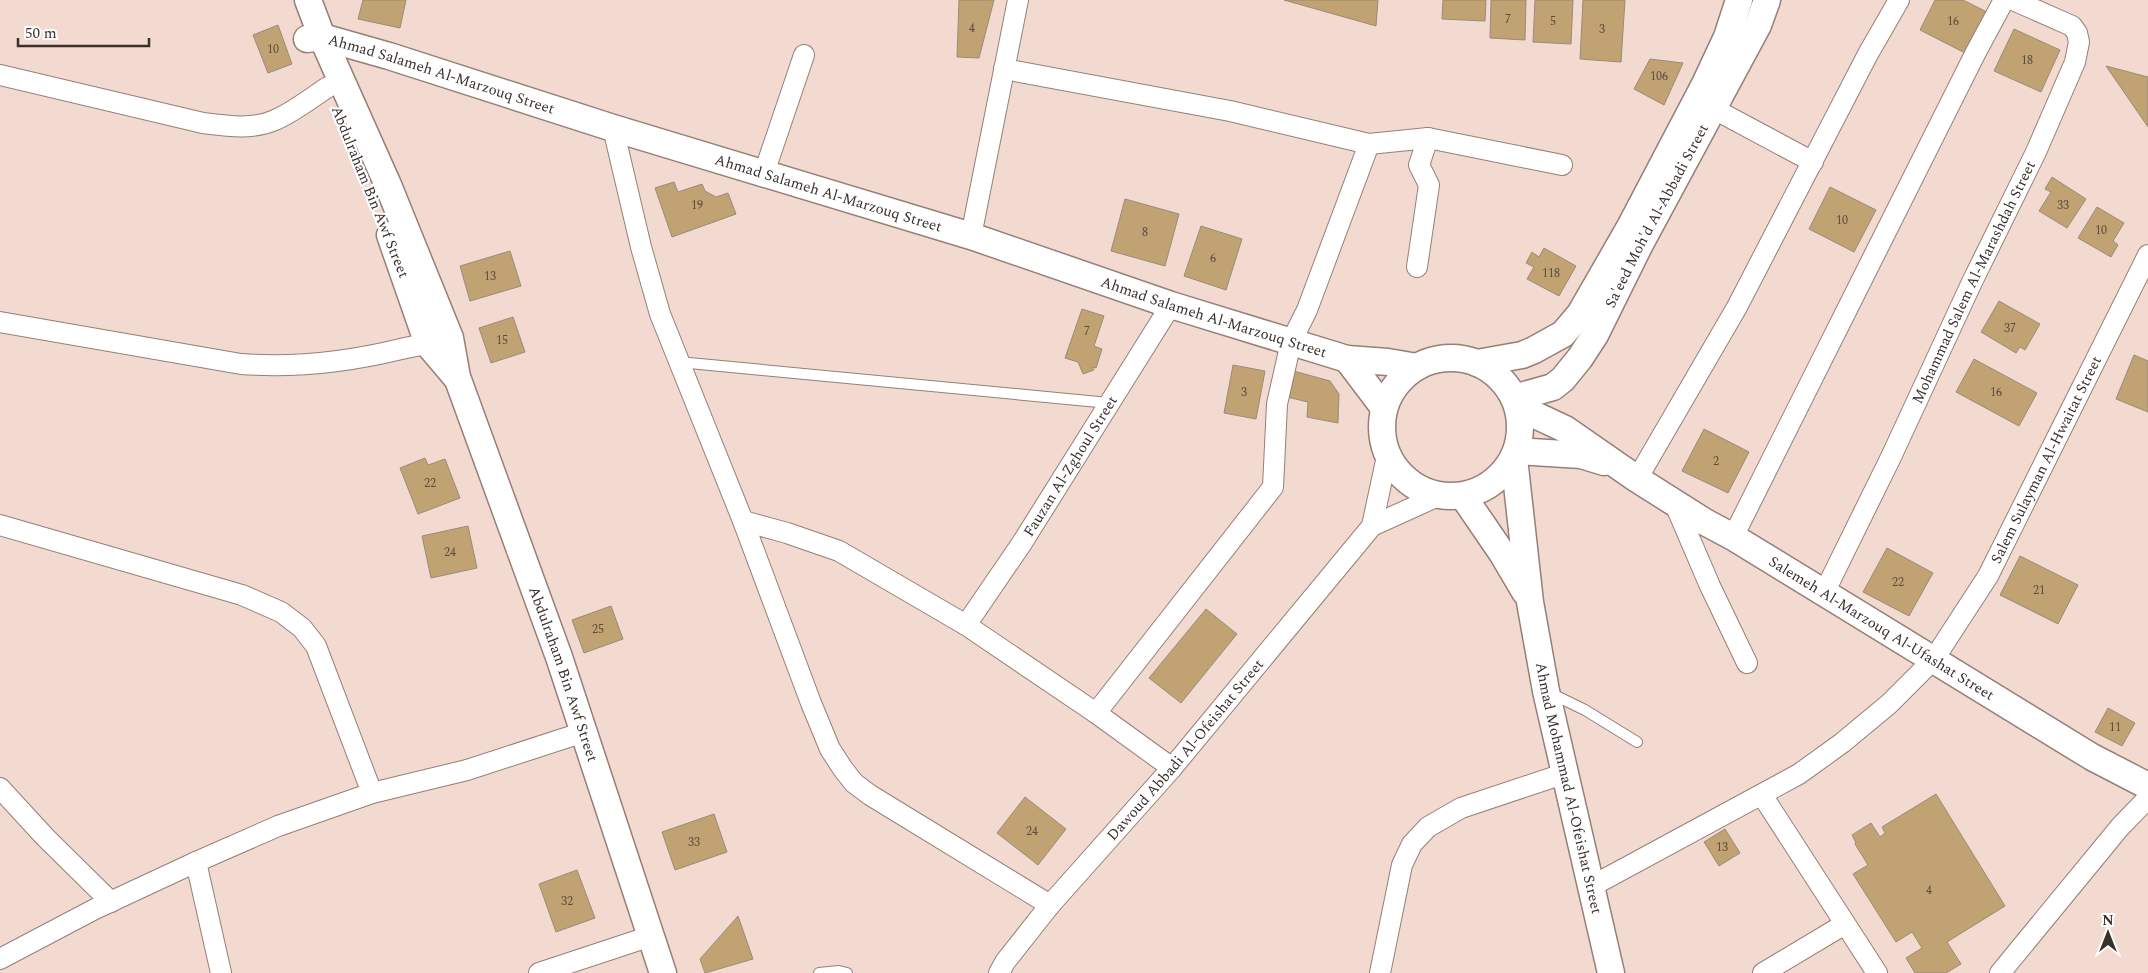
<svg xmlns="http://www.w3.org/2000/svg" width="2148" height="973" font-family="Spectral,serif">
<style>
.building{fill:#c1a273;stroke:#988c79}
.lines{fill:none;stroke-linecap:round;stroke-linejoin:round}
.service-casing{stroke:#957f76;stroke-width:12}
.minor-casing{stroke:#957f76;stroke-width:22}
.tertiary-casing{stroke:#957f76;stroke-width:29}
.service{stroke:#fff;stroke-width:10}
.minor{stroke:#fff;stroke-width:20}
.tertiary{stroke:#fff;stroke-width:26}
.labels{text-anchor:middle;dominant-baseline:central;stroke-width:4.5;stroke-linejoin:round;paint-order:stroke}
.number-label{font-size:12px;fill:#5b4c3e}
.street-label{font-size:15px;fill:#39302c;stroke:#fff}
</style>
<rect width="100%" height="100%" fill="#f3dad1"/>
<g class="building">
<polygon points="363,0 406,0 400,28 358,19"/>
<polygon points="959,0 994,0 979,58 957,57"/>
<polygon points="1284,0 1378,0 1376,26"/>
<polygon points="1443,0 1486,0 1485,21 1442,19"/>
<polygon points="1491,0 1526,0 1525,40 1490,38"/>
<polygon points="1535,0 1573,0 1571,44 1533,42"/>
<polygon points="1583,0 1625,0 1621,62 1580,59"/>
<polygon points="1935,0 1963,0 1987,12 1965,53 1920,30"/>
<polygon points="278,25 292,64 268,73 253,35"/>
<polygon points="2014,29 2060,50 2041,92 1994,71"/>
<polygon points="1650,59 1683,63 1664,105 1634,89"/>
<polygon points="2106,66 2148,77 2148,127"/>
<polygon points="2052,177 2086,199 2067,228 2039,211 2051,192 2045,189"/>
<polygon points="674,182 678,192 702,184 705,191 716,197 728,193 736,214 672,237 655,188"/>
<polygon points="1830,187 1876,210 1854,252 1809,229"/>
<polygon points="1125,199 1179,214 1165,266 1111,251"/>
<polygon points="2097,207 2124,223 2113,241 2118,245 2111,257 2078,238"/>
<polygon points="1201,226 1242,239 1226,290 1184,276"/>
<polygon points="1544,248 1576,266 1559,296 1527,279 1534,267 1526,263 1532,252 1539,257"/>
<polygon points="510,251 521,286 470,301 460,266"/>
<polygon points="1999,301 2040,324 2025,350 2020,347 2016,353 1981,332"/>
<polygon points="1082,309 1104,316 1094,346 1102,349 1096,368 1092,367 1094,370 1083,374 1078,362 1065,358"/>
<polygon points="513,317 525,352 491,363 479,328"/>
<polygon points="2134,355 2148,361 2148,412 2116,399"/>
<polygon points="1974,359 2037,393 2019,426 1956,392"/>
<polygon points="1233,365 1265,371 1256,419 1224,413"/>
<polygon points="1290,370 1330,381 1339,394 1338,423 1307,417 1308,402 1287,397"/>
<polygon points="1704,429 1749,452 1728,493 1682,471"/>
<polygon points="425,458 428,465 445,459 460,498 418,514 400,468"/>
<polygon points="468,526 477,568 431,578 422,536"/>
<polygon points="1887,548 1933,573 1909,616 1863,592"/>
<polygon points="2020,556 2078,585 2058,624 2000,595"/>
<polygon points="611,606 623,639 584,653 572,620"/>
<polygon points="1206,609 1237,634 1181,703 1149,678"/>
<polygon points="2108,708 2135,723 2122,746 2095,732"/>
<polygon points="1936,794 2005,906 1947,942 1961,964 1946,973 1915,973 1906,958 1922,948 1912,932 1896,942 1853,874 1868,865 1855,844 1856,843 1852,835 1871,823 1880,837 1885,833 1882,827"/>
<polygon points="1025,797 1066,829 1038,865 997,833"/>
<polygon points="714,814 727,852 675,870 662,832"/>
<polygon points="1725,829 1740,853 1719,866 1704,842"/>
<polygon points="577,870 595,918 556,932 539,884"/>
<polygon points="738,916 753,959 705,973 700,959"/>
</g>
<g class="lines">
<defs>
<g id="service">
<polyline points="679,362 1109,403"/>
<polyline points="1550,693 1585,710 1637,742"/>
<polyline points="819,973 839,971 847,973"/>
</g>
<g id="minor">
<polyline points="1004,69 1230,111 1369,144 1428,138 1562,165"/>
<path d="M0 75 203 123C227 126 253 130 275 120 294 112 311 98 328 87"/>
<polyline points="1714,109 1813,162"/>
<polyline points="613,128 641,247 660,314 743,521 811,703 830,749 843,769 854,783 870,795 1050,905"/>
<polyline points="764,173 804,55"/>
<polyline points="971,236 1018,0"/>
<polyline points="1417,267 1429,185 1419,165 1428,138"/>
<path d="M0 322 241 364C295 368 348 362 401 349 414 346 428 344 442 340"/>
<polyline points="1637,479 1737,307 1868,54 1899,0"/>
<polyline points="1674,502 1710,586 1747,663"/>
<polyline points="743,521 787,533 839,551 966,625 1096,713 1172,768"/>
<polyline points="0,525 242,595 281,612 302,628 316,646 372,793"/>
<polyline points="1372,526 1438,496"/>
<polyline points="1733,537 1976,52 2004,0"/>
<path id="s1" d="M1824 593 1891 457 1972 282 2036 152 2075 62 2079 42 2077 33 2072 26 2013 0"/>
<path id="s2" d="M966 625 1022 543 1171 305"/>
<polyline points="1096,713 1273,487 1277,404 1291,342 1307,310 1369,144"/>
<polyline points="0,788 45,837 111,902"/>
<polyline points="1762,795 1877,973"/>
<polyline points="196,862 221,973"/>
<path id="s3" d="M1592 886 1799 774 1842 743 1889 704 1934 659 1988 576 2148 255"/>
<polyline points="0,959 95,909 196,862 278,826 372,793 467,770 584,732"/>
<polyline points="539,973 651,936"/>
<path id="s4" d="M999 973 1005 962 1050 905 1172 768 1372 526 1387 456"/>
<polyline points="1380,973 1402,865 1412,844 1428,827 1461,808 1566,773"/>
<polyline points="1763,973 1845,924"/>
<polyline points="2000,973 2120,827 2148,798"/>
</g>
<g id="tertiary">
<path id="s5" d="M308 0 322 37 388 185 450 338 457 377 559 657 663 973"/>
<path id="s6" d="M307 39 322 37 389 56 613 128 971 236 1171 305 1347 359 1388 362 1417 367"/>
<polyline points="390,235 428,344 456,377"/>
<circle cx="1451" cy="427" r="69"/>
<polyline points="1347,359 1384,408"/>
<polyline points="1477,363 1522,355 1534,350 1563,334 1580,314 1630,227 1705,84 1727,37 1739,0"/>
<path id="s7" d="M1514 398 1553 387 1563 379 1580 358 1595 335 1640 244 1758 25 1767 0"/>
<path id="s8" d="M1518 407 1565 429 1637 479 1705 522 1733 537 2092 757 2148 786"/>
<polyline points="1517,451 1581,455 1604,462"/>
<path id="s9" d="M1514 458 1530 602 1546 691 1611 973"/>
<polyline points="1463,496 1502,553 1525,592"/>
</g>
</defs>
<use href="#service" class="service-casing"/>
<use href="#minor" class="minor-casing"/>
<use href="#tertiary" class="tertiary-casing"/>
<use href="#service" class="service"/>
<use href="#minor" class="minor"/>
<use href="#tertiary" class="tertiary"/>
</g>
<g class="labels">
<g class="number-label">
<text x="1508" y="19">7</text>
<text x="1553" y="21">5</text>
<text x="1953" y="21">16</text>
<text x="972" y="28">4</text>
<text x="1602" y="29">3</text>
<text x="273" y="49">10</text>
<text x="2027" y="60">18</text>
<text x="1659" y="76">106</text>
<text x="697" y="205">19</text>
<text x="2063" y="205">33</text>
<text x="1842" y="220">10</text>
<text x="2101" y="230">10</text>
<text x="1145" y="232">8</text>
<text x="1213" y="258">6</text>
<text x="1551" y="273">118</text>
<text x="490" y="276">13</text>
<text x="2010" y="328">37</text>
<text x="1087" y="331">7</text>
<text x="502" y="340">15</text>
<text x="1244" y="392">3</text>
<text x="1996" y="392">16</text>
<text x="1716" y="461">2</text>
<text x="430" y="483">22</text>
<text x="450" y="552">24</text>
<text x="1898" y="582">22</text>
<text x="2039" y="590">21</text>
<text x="598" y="629">25</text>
<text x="2115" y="727">11</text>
<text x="1032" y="831">24</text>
<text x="694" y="842">33</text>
<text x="1722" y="847">13</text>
<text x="1929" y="890">4</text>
<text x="567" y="901">32</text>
</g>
<g class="street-label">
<text stroke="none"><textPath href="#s6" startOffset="140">Ahmad Salameh Al-Marzouq Street</textPath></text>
<text transform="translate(370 192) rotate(68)">Abdulraham Bin Awf Street</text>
<text stroke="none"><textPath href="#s6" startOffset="545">Ahmad Salameh Al-Marzouq Street</textPath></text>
<text stroke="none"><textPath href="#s7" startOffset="242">Sa'eed Moh'd Al-Abbadi Street</textPath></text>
<text stroke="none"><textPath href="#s1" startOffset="345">Mohammad Salem Al-Marashdah Street</textPath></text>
<text stroke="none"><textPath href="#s6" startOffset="950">Ahmad Salameh Al-Marzouq Street</textPath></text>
<text stroke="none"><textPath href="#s3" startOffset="642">Salem Sulayman Al-Hwaitat Street</textPath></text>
<text stroke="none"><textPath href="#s2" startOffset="190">Fauzan Al-Zghoul Street</textPath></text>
<text stroke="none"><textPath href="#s8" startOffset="426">Salemeh Al-Marzouq Al-Ufashat Street</textPath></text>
<text stroke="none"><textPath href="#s5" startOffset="722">Abdulraham Bin Awf Street</textPath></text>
<text stroke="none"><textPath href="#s4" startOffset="291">Dawoud Abbadi Al-Ofeishat Street</textPath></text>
<text stroke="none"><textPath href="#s9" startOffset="335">Ahmad Mohammad Al-Ofeishat Street</textPath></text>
</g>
</g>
<g transform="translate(2108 933)" stroke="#ffffff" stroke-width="4" paint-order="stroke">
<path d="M0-4L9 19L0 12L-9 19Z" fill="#39302c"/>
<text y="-8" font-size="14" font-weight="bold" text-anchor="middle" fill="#39302c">N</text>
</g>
<path d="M18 38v8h131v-8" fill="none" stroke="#39302c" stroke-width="2.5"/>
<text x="25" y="38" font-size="15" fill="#39302c" stroke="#ffffff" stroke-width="4" paint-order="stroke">50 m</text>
</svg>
